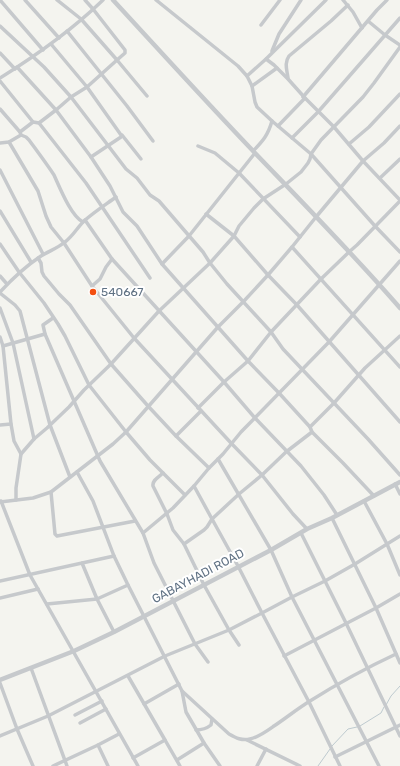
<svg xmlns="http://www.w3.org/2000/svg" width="400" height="766" font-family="Rubik,sans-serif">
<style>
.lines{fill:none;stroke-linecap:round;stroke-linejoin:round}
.stream{stroke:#becacf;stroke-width:1}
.minor{stroke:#c6c9cc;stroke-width:3.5}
.tertiary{stroke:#c6c9cc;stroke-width:4.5}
.poi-dot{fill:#f44f10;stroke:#fff;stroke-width:1.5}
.labels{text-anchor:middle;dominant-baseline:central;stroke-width:4;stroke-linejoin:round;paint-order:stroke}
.poi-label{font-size:12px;fill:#607284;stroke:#fff;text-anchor:start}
.street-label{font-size:12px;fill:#607284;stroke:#fff}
</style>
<rect width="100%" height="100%" fill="#f4f4ef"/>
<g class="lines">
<g class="stream">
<polyline points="386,705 391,696 400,686"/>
<polyline points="360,726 381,713 384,707"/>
<polyline points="332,746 348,729 357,727"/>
<polyline points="318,766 330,749"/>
</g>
<g class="minor">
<polyline points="0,0 43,50"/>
<polyline points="25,0 59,38"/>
<polyline points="57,0 81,19 117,60 147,96"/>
<polyline points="156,0 238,66 247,76 252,86 255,102 257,107 272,121 311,154 375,226 400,252"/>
<polyline points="343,0 353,12 362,28"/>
<polyline points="368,21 385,35 400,45"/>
<polyline points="261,25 280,0"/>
<polyline points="0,26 44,67 71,97 126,169 137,178 150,195 159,201 203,252 210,263 227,284 271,332 283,349 368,439 400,475"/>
<polyline points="67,31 127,106 153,141"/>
<polyline points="51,44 87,87 121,135 121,137 91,157"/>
<polyline points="272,51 279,34 301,0"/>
<polyline points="0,53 15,69"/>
<polyline points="266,59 274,65 288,79 305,98 334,127 363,161 400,200"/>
<polyline points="17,67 56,110 91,157 110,186 123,212 137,226 162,264 248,361 279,393 310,427 312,432 343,463 374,496"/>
<polyline points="247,76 266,59 326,0"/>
<path d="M0 78C37 55 72 30 103 0"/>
<path d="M288 78C287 70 284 63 289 56L331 21 348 5"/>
<polyline points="0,81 33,122 39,123 86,183 150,278"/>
<polyline points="252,86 277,68"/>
<polyline points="303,97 377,10 387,0"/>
<path d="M0 109 20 132 21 135 26 137 29 140C37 151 46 163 54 175 60 188 71 216 83 222"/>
<polyline points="39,123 56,110 71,97 87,87 117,60 125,53 125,50 93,9 85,0"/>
<polyline points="278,126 305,98"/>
<polyline points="20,132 33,122"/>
<polyline points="122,135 141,159"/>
<polyline points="292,138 318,112 400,18"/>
<polyline points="9,142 38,191 46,216 51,227 64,243 92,286 134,338 231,443 262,475 293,514 307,529"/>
<polyline points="0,143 9,142 21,135"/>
<polyline points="349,144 369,127 400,94"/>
<polyline points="198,146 215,153 239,173 300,237"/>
<path d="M253 151C263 141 268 135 272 121"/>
<polyline points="0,170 43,254"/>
<polyline points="380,178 400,159"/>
<polyline points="0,211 31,262"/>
<polyline points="206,214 234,236 268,275 297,305 400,422"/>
<polyline points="85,220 112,259 224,382 255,418 301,466 324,495 337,515"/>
<polyline points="0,244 19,272 44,303 58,324 65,336 89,385 126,432 150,460 185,495"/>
<polyline points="292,247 400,367"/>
<polyline points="38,258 41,263 42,272 44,276 59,294 70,305 111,364 148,406 176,436 209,468"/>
<polyline points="162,264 189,236 255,153"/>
<polyline points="0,276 7,284"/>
<polyline points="92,286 100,279 106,267 112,259"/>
<path d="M0 292C13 278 26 266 41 256 49 251 58 248 65 242 73 236 77 228 84 221 94 212 105 205 116 197"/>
<polyline points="0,293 15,305 20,311 50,425 70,477"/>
<polyline points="0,308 13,343 34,439"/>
<polyline points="53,318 43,325 45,334 100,461 143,533 154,563 195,644 208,662"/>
<polyline points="0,337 3,346 11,424 14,441 21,454"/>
<polyline points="3,346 45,334"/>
<polyline points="198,408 224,382 248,361 271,332 321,279 349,252 357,245 400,201"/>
<polyline points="0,425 11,424"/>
<polyline points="310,427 334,403 365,368 400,336"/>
<polyline points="176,436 201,411"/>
<polyline points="218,459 271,550 292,597 379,766"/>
<polyline points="77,472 93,501 114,556 128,585"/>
<path d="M163 473C159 477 152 480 153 486L167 514 173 530 184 544 204 585 229 630 239 645"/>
<polyline points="395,484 400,494"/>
<polyline points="194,486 212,519 238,566 262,613 309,702 340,766"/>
<polyline points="51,492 55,534 57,536 135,521"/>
<polyline points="16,500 16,488 21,454 34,439 47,428 69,407 84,390 111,364 159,311 210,263 234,236 239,226 254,208 263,199 286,184 301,172 308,163 310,159 311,154 321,140 363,97 374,83 400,47"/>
<polyline points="1,501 30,575 138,766"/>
<polyline points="364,501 387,544 400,575"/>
<polyline points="0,502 33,498 51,492 113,444 126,432 218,327 244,301 268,275 292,247 316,217 363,161 384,143 400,126"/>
<polyline points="332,518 376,608 400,663"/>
<polyline points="143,533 173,508 194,486 209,468 223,454 241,432 329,342 400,261"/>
<polyline points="301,533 346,623 400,736"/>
<polyline points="184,544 204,530 207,527 212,519 239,494 262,475 286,452 312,432"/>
<polyline points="82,563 97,599 114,632"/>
<polyline points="0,581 114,556"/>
<polyline points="0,598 38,589"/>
<polyline points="47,604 97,599 128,585 182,691 186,712 204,743 220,766"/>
<polyline points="284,656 376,608 400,594"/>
<polyline points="31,668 67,766"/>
<polyline points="128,676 165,740 133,758"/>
<polyline points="0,683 17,729 33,766"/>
<path d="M182 691 229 734C236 738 242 741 250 739 259 737 267 731 274 726 286 718 297 709 310 701 337 684 366 668 396 654"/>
<polyline points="144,704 179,684"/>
<polyline points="75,715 102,701"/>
<polyline points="80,723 106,709"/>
<path d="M196 730C202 730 206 729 211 725L212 719"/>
<polyline points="0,736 48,716 165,656 229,630 262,613 292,597 325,581 355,564 400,536"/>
<polyline points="165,740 180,766"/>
<polyline points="247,740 300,766"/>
<polyline points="98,745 108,766"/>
<polyline points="335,757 400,725"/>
<polyline points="177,760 204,743"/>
<polyline points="53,766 98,745 119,734"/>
<polyline points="257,766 266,749"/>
</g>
<g class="tertiary">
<path d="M113 0C160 51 207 103 255 153 304 204 354 255 400 308"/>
<polyline points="0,680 74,651 114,632 271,550 307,529 332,518 400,482"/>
</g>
</g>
<circle class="poi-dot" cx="93" cy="292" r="4"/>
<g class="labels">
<g class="poi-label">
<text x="101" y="292">540667</text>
</g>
<g class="street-label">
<text transform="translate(198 576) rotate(-28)">GABAYHADI ROAD</text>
</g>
</g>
</svg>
